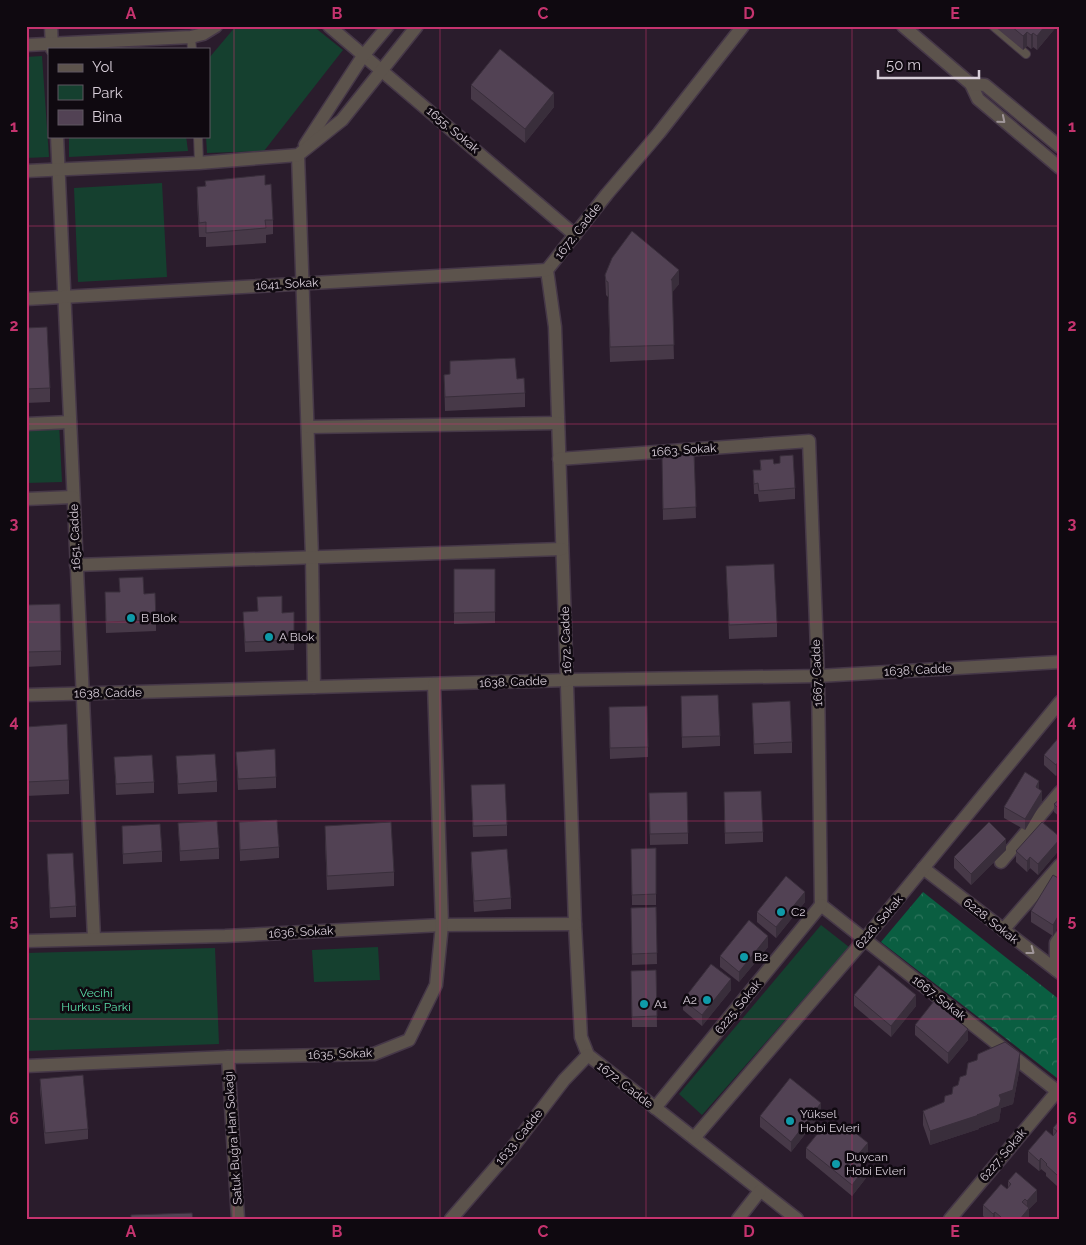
<svg xmlns="http://www.w3.org/2000/svg" width="1086" height="1245" font-family="Raleway,sans-serif">
<style>
.green{fill:#15402f}
.forest{fill:url(#forest-crowns)}
.lines{fill:none;stroke-linecap:round;stroke-linejoin:round}
.lane-casing{stroke:#463848;stroke-width:10}
.street-casing{stroke:#463848;stroke-width:15}
.lane{stroke:#5c534c;stroke-width:8}
.street{stroke:#5c534c;stroke-width:12}
.wall{fill:#473948}
.shaded-wall{fill:#392e3b}
.building{fill:#524254;stroke:#392e3b}
.oneway{stroke:#a09699}
.grid{fill:none;stroke:#c5336e;stroke-width:1;stroke-opacity:0.55}
.culture-dot{fill:#0f9aa8;stroke:#0f0910;stroke-width:2}
.labels{text-anchor:middle;dominant-baseline:central;stroke-width:5;stroke-linejoin:round;paint-order:stroke}
.street-label{font-size:12px;fill:#d7cdd8;stroke:#0f0910}
.poi-label{font-size:12px;fill:#d7cdd8;stroke:#0f0910;text-anchor:start}
.park-label{font-size:12px;fill:#5bdfaa;stroke:#0f0910}
.neatline{fill:none;stroke:#c5336e;stroke-width:2}
.grid-label{font-size:16px;text-anchor:middle;font-weight:bold;fill:#c5336e}
</style>
<defs>
<pattern id="forest-crowns" width="20" height="18" patternUnits="userSpaceOnUse" patternTransform="scale(1.25)"><rect width="20" height="18" fill="#0a5e41"/><path d="M2 6a3 3 0 1 1 6 0M12 15a3 3 0 1 1 6 0" fill="none" stroke="#2d745c"/></pattern>
</defs>
<rect width="100%" height="100%" fill="#2a1c2c"/>
<g class="green">
<polygon points="236,26 313,26 343,50 264,151 207,153 206,136 209,136 209,58"/>
<polygon points="42,56 49,157 26,158 26,57"/>
<polygon points="69,136 186,136 188,151 69,157"/>
<polygon points="162,183 167,277 78,282 74,188"/>
<polygon points="59,423 62,482 26,483 26,424"/>
<polygon points="821,925 849,947 702,1115 679,1094"/>
<polygon points="378,947 380,980 314,982 312,950"/>
<polygon points="215,948 219,1044 26,1051 26,953"/>
</g>
<polygon class="forest" points="923,892 1060,1000 1060,1075 1057,1078 881,942"/>
<g class="lines">
<defs>
<g id="lane">
<polyline points="993,26 1026,54"/>
<polyline points="191,37 192,49"/>
<polyline points="198,136 199,163"/>
</g>
<g id="street">
<polyline points="51,26 52,49"/>
<polyline points="329,26 575,235"/>
<polyline points="743,26 659,133 607,194 547,270 555,327 575,924 581,1037 588,1055 797,1219"/>
<polyline points="903,26 971,84 978,99 1060,168"/>
<polyline points="26,45 191,37 203,34 216,26"/>
<polyline points="971,84 985,85 1060,147"/>
<polyline points="57,136 94,938"/>
<polyline points="305,145 363,56 388,26"/>
<polyline points="298,155 312,557 314,687"/>
<polyline points="26,171 199,163 298,155 342,120 417,26"/>
<polyline points="26,299 547,270"/>
<polyline points="26,424 70,422"/>
<polyline points="308,427 558,423"/>
<polyline points="559,459 809,441 818,676 821,905"/>
<polyline points="26,499 73,497"/>
<polyline points="76,565 562,549"/>
<polyline points="26,695 568,680 818,676 1060,662"/>
<polyline points="1001,862 1060,792"/>
<polyline points="923,868 1060,973"/>
<polyline points="821,905 1057,1091"/>
<polyline points="1003,930 1060,865"/>
<polyline points="26,941 225,936 442,925 575,924"/>
<polyline points="1056,970 1056,943 1060,937"/>
<polyline points="228,1057 238,1219"/>
<polyline points="26,1066 228,1057 374,1054 409,1040 436,985 442,925 434,684"/>
<polyline points="655,1108 821,905"/>
<polyline points="694,1138 864,940 1060,702"/>
<polyline points="451,1219 509,1152 564,1080 588,1055"/>
<polyline points="738,1219 760,1191"/>
<polyline points="950,1219 1060,1088"/>
</g>
</defs>
<use href="#lane" class="lane-casing"/>
<use href="#street" class="street-casing"/>
<use href="#lane" class="lane"/>
<use href="#street" class="street"/>
</g>
<g class="wall">
<polygon points="994,26 1057,26 1037,50 1033,47 1031,49 1027,46 1023,50"/>
<polygon points="471,85 554,107 525,143 471,99"/>
<polygon points="205,181 265,185 273,220 273,234 266,235 266,243 206,247 206,237 199,237 197,201 197,187 205,186"/>
<polygon points="26,184 28,226 28,241 26,241"/>
<polygon points="605,275 679,284 672,292 674,359 610,362 608,297 606,295"/>
<polygon points="26,328 50,388 50,402 26,403"/>
<polygon points="450,361 525,393 525,407 445,411 444,375 450,374"/>
<polygon points="694,454 696,518 663,520 662,456"/>
<polygon points="780,456 795,488 795,499 759,502 758,494 754,494 753,470 760,470 760,460 774,464 780,463"/>
<polygon points="726,566 777,623 777,637 729,639"/>
<polygon points="454,569 495,569 495,623 454,624"/>
<polygon points="105,592 156,620 156,631 106,633"/>
<polygon points="257,597 282,613 294,640 294,650 245,652 243,612 258,611"/>
<polygon points="26,605 61,651 61,665 26,667"/>
<polygon points="681,696 720,736 720,746 682,748"/>
<polygon points="752,703 792,742 792,753 754,754"/>
<polygon points="609,718 648,747 648,757 610,759"/>
<polygon points="26,727 69,780 69,794 26,796"/>
<polygon points="1060,736 1060,774 1058,773 1056,776 1044,765 1044,755"/>
<polygon points="236,752 276,777 276,788 238,790"/>
<polygon points="176,756 217,781 217,792 178,794"/>
<polygon points="114,757 154,782 154,793 116,795"/>
<polygon points="471,785 507,825 507,836 473,837"/>
<polygon points="1039,789 1042,801 1025,830 1004,818 1004,807"/>
<polygon points="724,792 763,832 763,842 725,844"/>
<polygon points="1060,799 1060,817 1054,812 1054,804"/>
<polygon points="649,804 688,833 688,844 650,845"/>
<polygon points="239,822 279,847 279,858 240,861"/>
<polygon points="178,823 219,848 219,859 180,861"/>
<polygon points="122,826 162,851 162,862 123,864"/>
<polygon points="325,826 394,872 394,886 327,890 325,840"/>
<polygon points="1060,837 1060,849 1038,875 1030,868 1027,872 1016,862 1016,851"/>
<polygon points="656,848 656,905 632,905 631,849"/>
<polygon points="1006,850 971,885 954,868 954,857"/>
<polygon points="471,852 511,898 511,909 474,912 471,863"/>
<polygon points="47,854 76,906 76,917 50,918"/>
<polygon points="1060,879 1053,936 1031,922 1031,911"/>
<polygon points="805,902 776,938 757,922 757,912"/>
<polygon points="656,907 657,964 632,965 631,908"/>
<polygon points="768,947 739,982 720,967 720,956"/>
<polygon points="656,970 657,1027 632,1027 631,971"/>
<polygon points="731,990 702,1026 683,1010 683,1000"/>
<polygon points="854,995 916,1006 891,1037 854,1006"/>
<polygon points="915,1025 968,1040 948,1064 915,1035"/>
<polygon points="1020,1067 1013,1104 1001,1108 999,1121 979,1128 979,1129 930,1145 923,1125 923,1111 944,1102 952,1094"/>
<polygon points="40,1079 88,1129 88,1139 45,1144 40,1089"/>
<polygon points="821,1114 791,1152 760,1127 760,1116"/>
<polygon points="1060,1120 1060,1183 1057,1186 1046,1176 1046,1173 1041,1169 1039,1171 1028,1162 1028,1151 1053,1136 1053,1128"/>
<polygon points="831,1135 868,1154 861,1163 866,1178 852,1196 806,1158 806,1148"/>
<polygon points="1008,1181 1037,1201 1029,1209 1029,1219 986,1219 983,1216 983,1205 1007,1189 1008,1188"/>
</g>
<g class="shaded-wall">
<polygon points="1045,26 1057,26 1037,50 1037,36"/>
<polygon points="1027,32 1027,46 1023,50 1023,36"/>
<polygon points="1033,33 1033,47 1031,49 1031,35"/>
<polygon points="554,93 554,107 525,143 525,129"/>
<polygon points="679,270 679,284 671,294 671,280"/>
<polygon points="1058,762 1058,773 1056,776 1056,765"/>
<polygon points="1039,781 1039,791 1036,787"/>
<polygon points="1042,791 1042,801 1025,830 1025,819"/>
<polygon points="1006,839 1006,850 971,885 971,874"/>
<polygon points="1060,839 1060,849 1038,875 1038,864"/>
<polygon points="1030,857 1030,868 1027,872 1027,861"/>
<polygon points="805,892 805,902 776,938 776,927"/>
<polygon points="1060,913 1060,924 1053,936 1053,925"/>
<polygon points="768,936 768,947 739,982 739,972"/>
<polygon points="731,979 731,990 702,1026 702,1015"/>
<polygon points="916,995 916,1006 891,1037 891,1026"/>
<polygon points="968,1029 968,1040 948,1064 948,1053"/>
<polygon points="1020,1053 1020,1067 1013,1104 1001,1108 999,1121 979,1128 979,1129 930,1145 930,1131 999,1095"/>
<polygon points="821,1103 821,1114 791,1152 791,1142"/>
<polygon points="868,1143 868,1154 855,1169 855,1158"/>
<polygon points="1041,1158 1041,1169 1039,1171 1039,1161"/>
<polygon points="866,1167 866,1178 852,1196 852,1185"/>
<polygon points="1060,1172 1060,1183 1057,1186 1057,1175"/>
<polygon points="1037,1190 1037,1201 1029,1209 1029,1219 1020,1219 1027,1210 1027,1201"/>
<polygon points="995,1212 995,1219 993,1219 993,1214"/>
</g>
<g class="building">
<polygon points="1011,26 1045,26 1037,36 1033,33 1031,35 1027,32 1023,36"/>
<polygon points="500,49 554,93 525,129 471,85"/>
<polygon points="265,175 265,185 271,184 273,220 265,220 266,228 206,233 206,222 199,223 197,187 206,186 205,181"/>
<polygon points="26,184 28,226 26,227"/>
<polygon points="632,231 679,270 671,280 672,280 674,345 610,347 608,282 606,281 605,275 612,258"/>
<polygon points="47,327 50,388 26,389 26,328"/>
<polygon points="515,358 517,379 524,378 525,393 445,397 444,375 450,374 450,361"/>
<polygon points="694,454 696,507 663,509 662,456"/>
<polygon points="793,455 795,488 759,491 758,483 754,484 753,470 761,470 760,460 773,459 774,464 780,463 780,456"/>
<polygon points="774,564 777,623 729,625 726,566"/>
<polygon points="454,569 495,569 495,612 454,613"/>
<polygon points="143,577 144,594 155,593 156,620 106,622 105,592 120,592 119,578"/>
<polygon points="282,596 282,613 294,612 294,640 245,642 243,612 258,611 257,597"/>
<polygon points="60,604 61,651 26,652 26,605"/>
<polygon points="718,695 720,736 682,737 681,696"/>
<polygon points="790,701 792,742 754,744 752,703"/>
<polygon points="647,706 648,747 610,748 609,707"/>
<polygon points="67,724 69,780 26,782 26,727"/>
<polygon points="1060,736 1060,763 1058,762 1056,765 1044,755"/>
<polygon points="275,749 276,777 238,779 236,752"/>
<polygon points="215,754 217,781 178,784 176,756"/>
<polygon points="152,755 154,782 116,784 114,757"/>
<polygon points="1025,772 1039,781 1036,787 1042,791 1025,819 1004,807"/>
<polygon points="505,784 507,825 473,826 471,785"/>
<polygon points="761,791 763,832 725,833 724,792"/>
<polygon points="687,792 688,833 650,834 649,793"/>
<polygon points="1060,799 1060,810 1054,804"/>
<polygon points="277,820 279,847 240,850 239,822"/>
<polygon points="217,821 219,848 180,851 178,823"/>
<polygon points="391,822 394,872 327,876 325,826"/>
<polygon points="989,822 1006,839 971,874 954,857"/>
<polygon points="1042,822 1060,837 1060,839 1038,864 1030,857 1027,861 1016,851"/>
<polygon points="160,824 162,851 123,854 122,826"/>
<polygon points="656,848 656,894 632,895 631,849"/>
<polygon points="507,849 511,898 474,901 471,852"/>
<polygon points="73,853 76,906 50,908 47,854"/>
<polygon points="1053,875 1060,879 1060,913 1053,925 1031,911"/>
<polygon points="786,876 805,892 776,927 757,912"/>
<polygon points="656,907 657,953 632,954 631,908"/>
<polygon points="749,920 768,936 739,972 720,956"/>
<polygon points="711,964 731,979 702,1015 683,1000"/>
<polygon points="879,965 916,995 891,1026 854,995"/>
<polygon points="656,970 657,1016 632,1017 631,971"/>
<polygon points="934,1001 968,1029 948,1053 915,1025"/>
<polygon points="1005,1042 1020,1053 1013,1090 999,1095 1001,1099 999,1106 977,1115 979,1115 930,1131 923,1111 944,1102 945,1096 952,1094 953,1087 958,1085 960,1077 966,1075 968,1063 977,1060 978,1054"/>
<polygon points="83,1075 88,1129 45,1133 40,1079"/>
<polygon points="790,1078 821,1103 791,1142 760,1116"/>
<polygon points="1060,1120 1060,1172 1057,1175 1046,1165 1047,1164 1041,1158 1039,1161 1028,1151 1046,1130 1053,1136 1057,1131 1053,1128"/>
<polygon points="842,1122 868,1143 855,1158 866,1167 852,1185 806,1148 822,1128 831,1135"/>
<polygon points="1016,1172 1037,1190 1027,1201 1025,1199 1022,1202 1029,1208 1020,1219 1000,1219 1001,1217 995,1212 993,1214 983,1205 1001,1184 1007,1189 1011,1184 1008,1181"/>
<polygon points="192,1213 193,1219 131,1219 131,1215"/>
</g>
<defs><path id="oneway-chevron" d="M-2-3.5L2.5 0L-2 3.5" fill="none" stroke-width="1.6" stroke-linecap="round" stroke-linejoin="round" transform="scale(1.25)"/></defs>
<g class="oneway">
<use href="#oneway-chevron" transform="translate(1002 120) rotate(40)"/>
<use href="#oneway-chevron" transform="translate(1031 951) rotate(37)"/>
</g>
<path class="grid" d="M234 26V1219M440 26V1219M646 26V1219M852 26V1219M26 226H1060M26 424H1060M26 622H1060M26 821H1060M26 1019H1060"/>
<g class="culture-dot">
<circle cx="131" cy="618" r="5"/>
<circle cx="269" cy="637" r="5"/>
<circle cx="781" cy="912" r="5"/>
<circle cx="744" cy="957" r="5"/>
<circle cx="707" cy="1000" r="5"/>
<circle cx="644" cy="1004" r="5"/>
<circle cx="790" cy="1121" r="5"/>
<circle cx="836" cy="1164" r="5"/>
</g>
<g class="labels">
<g class="street-label">
<text transform="translate(453 130) rotate(40)">1655. Sokak</text>
<text transform="translate(578 231) rotate(-52)">1672. Cadde</text>
<text transform="translate(287 284) rotate(-3)">1641. Sokak</text>
<text transform="translate(684 450) rotate(-4)">1663. Sokak</text>
<text transform="translate(75 537) rotate(-92)">1651. Cadde</text>
<text transform="translate(566 640) rotate(-92)">1672. Cadde</text>
<text transform="translate(918 670) rotate(-3)">1638. Cadde</text>
<text transform="translate(817 673) rotate(-92)">1667. Cadde</text>
<text transform="translate(513 682) rotate(-2)">1638. Cadde</text>
<text transform="translate(108 693) rotate(-1)">1638. Cadde</text>
<text transform="translate(991 921) rotate(38)">6228. Sokak</text>
<text transform="translate(879 922) rotate(-50)">6226. Sokak</text>
<text transform="translate(301 932) rotate(-3)">1636. Sokak</text>
<text transform="translate(939 998) rotate(38)">1667. Sokak</text>
<text transform="translate(738 1007) rotate(-51)">6225. Sokak</text>
<text transform="translate(340 1054) rotate(-2)">1635. Sokak</text>
<text transform="translate(625 1085) rotate(38)">1672. Cadde</text>
<text transform="translate(519 1137) rotate(-51)">1633. Cadde</text>
<text transform="translate(233 1138) rotate(-94)">Satuk Buğra Han Sokağı</text>
<text transform="translate(1003 1155) rotate(-50)">6227. Sokak</text>
</g>
<g class="poi-label">
<text x="141" y="618">B Blok</text>
<text x="279" y="637">A Blok</text>
<text x="791" y="912">C2</text>
<text x="754" y="957">B2</text>
<text x="697" y="1000" text-anchor="end">A2</text>
<text x="654" y="1004">A1</text>
<text x="800" y="1114">Yüksel<tspan x="800" dy="14">Hobi Evleri</tspan></text>
<text x="846" y="1157">Duycan<tspan x="846" dy="14">Hobi Evleri</tspan></text>
</g>
<g class="park-label">
<text x="96" y="993">Vecihi<tspan x="96" dy="14">Hurkus Parki</tspan></text>
</g>
</g>
<rect width="1086" height="1245" fill="none" stroke="#0f0910" stroke-width="55"/>
<rect x="48" y="48" width="162" height="90" fill="#0f0910" stroke="#5f5760"/>
<rect x="58" y="64" width="25" height="8" fill="#5c534c" stroke="#5f5760"/>
<text x="92" y="72" font-size="15" fill="#d7cdd8">Yol</text>
<rect x="58" y="85" width="25" height="15" fill="#15402f" stroke="#5f5760"/>
<text x="92" y="98" font-size="15" fill="#d7cdd8">Park</text>
<rect x="58" y="110" width="25" height="15" fill="#524254" stroke="#5f5760"/>
<text x="92" y="122" font-size="15" fill="#d7cdd8">Bina</text>
<path d="M878 70v8h101v-8" fill="none" stroke="#d7cdd8" stroke-width="2.5"/>
<text x="886" y="70" font-size="15" fill="#d7cdd8" stroke="#0f0910" stroke-width="4" paint-order="stroke">50 m</text>
<rect x="28" y="28" width="1030" height="1190" class="neatline"/>
<g class="grid-label">
<text x="131" y="19">A</text>
<text x="337" y="19">B</text>
<text x="543" y="19">C</text>
<text x="749" y="19">D</text>
<text x="955" y="19">E</text>
<text x="14" y="132">1</text>
<text x="1072" y="132">1</text>
<text x="14" y="331">2</text>
<text x="1072" y="331">2</text>
<text x="14" y="529">3</text>
<text x="1072" y="529">3</text>
<text x="14" y="727">4</text>
<text x="1072" y="727">4</text>
<text x="14" y="926">5</text>
<text x="1072" y="926">5</text>
<text x="14" y="1124">6</text>
<text x="1072" y="1124">6</text>
<text x="131" y="1237">A</text>
<text x="337" y="1237">B</text>
<text x="543" y="1237">C</text>
<text x="749" y="1237">D</text>
<text x="955" y="1237">E</text>
</g>
</svg>
